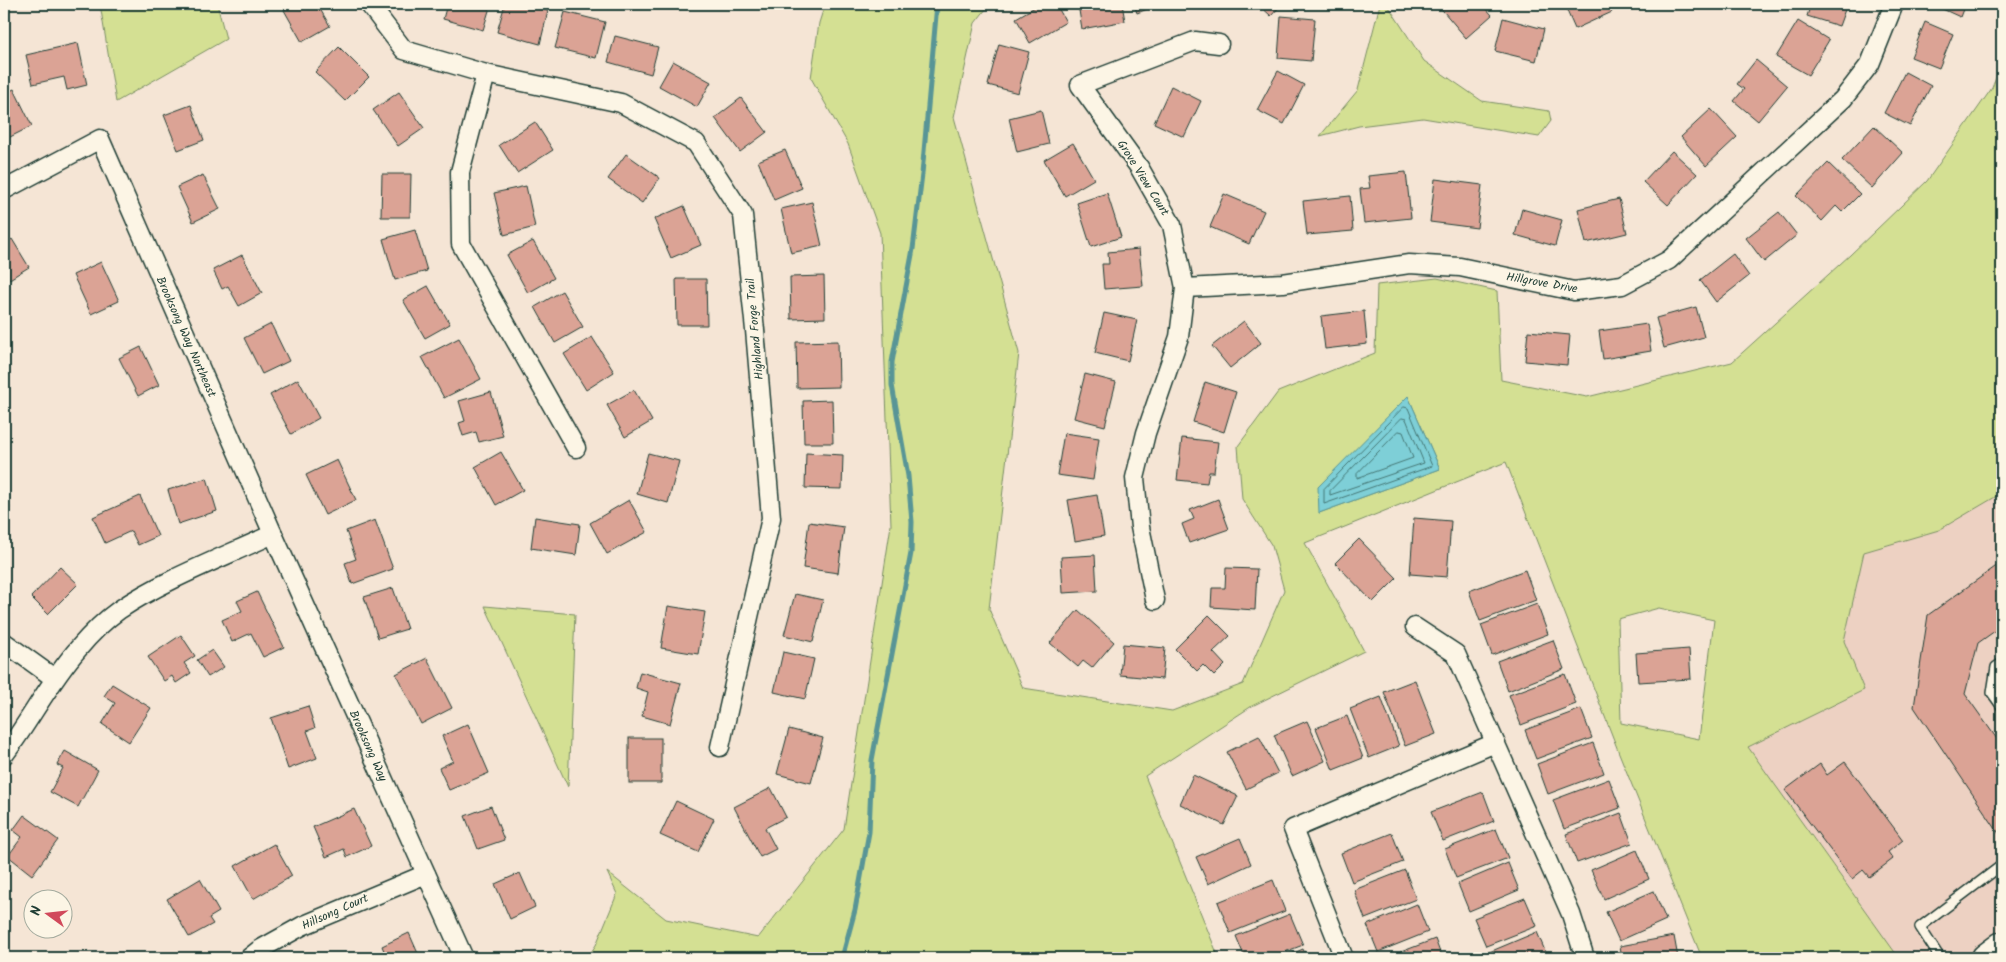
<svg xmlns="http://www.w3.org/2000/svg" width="2006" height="962" font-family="Kalam,sans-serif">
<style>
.built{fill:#edd1c2}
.green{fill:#d4e093;stroke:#7a8e64;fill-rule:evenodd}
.water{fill:#7ecfd7;stroke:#589596}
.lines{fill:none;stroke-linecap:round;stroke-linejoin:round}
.shore{stroke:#457775;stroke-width:1}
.stream{stroke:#589596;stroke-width:5}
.building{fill:#dba395;stroke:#1f3d34}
.service-casing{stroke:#1f3d34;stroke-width:12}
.minor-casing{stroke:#1f3d34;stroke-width:21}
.primary-casing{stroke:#1f3d34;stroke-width:31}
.service{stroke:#fcf5e5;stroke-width:9}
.minor{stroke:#fcf5e5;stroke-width:18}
.primary{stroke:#fcf5e5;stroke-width:28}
.labels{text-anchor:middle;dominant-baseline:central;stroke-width:4;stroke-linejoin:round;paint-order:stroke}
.street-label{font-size:12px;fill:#1f3d34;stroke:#fcf5e5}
</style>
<rect width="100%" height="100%" fill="#f5e5d5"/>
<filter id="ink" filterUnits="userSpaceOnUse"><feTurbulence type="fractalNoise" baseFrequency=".02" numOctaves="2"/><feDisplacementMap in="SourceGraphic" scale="10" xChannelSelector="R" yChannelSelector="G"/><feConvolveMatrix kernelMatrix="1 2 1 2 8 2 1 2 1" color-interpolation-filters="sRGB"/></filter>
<g filter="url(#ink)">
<polygon class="built" points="2002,493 2002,942 1980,958 1899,958 1748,747 1864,690 1844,641 1864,552 1939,530"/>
<g class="green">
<polygon points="100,4 217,4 226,39 116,102"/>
<path d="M825 4H990L975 23 954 117 1019 353 989 609 1023 688 1172 711 1243 684 1284 590 1272 546 1242 499 1238 446 1278 392 1375 353 1377 285 1437 278 1497 291 1501 380 1587 397 1732 362 1850 255 1927 181 1992 88 2002 62V493L1939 530 1864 552 1844 641 1864 690 1748 747 1899 958H1702L1619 753 1506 462 1305 543 1364 651 1252 706 1145 776 1219 958H587L596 945 617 894 607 872 666 919 758 938 844 829 891 525 880 233 848 144 811 78 819 23ZM1408 396 1440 469 1319 513ZM1659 608 1714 620 1699 739 1621 723 1618 619Z"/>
<polygon points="1380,4 1387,4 1424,61 1482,101 1549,111 1551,121 1539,137 1423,118 1359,126 1320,136 1358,90"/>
<polygon points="485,606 575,614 568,787"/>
</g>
<polygon class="water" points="1408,396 1440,469 1319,513 1318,487"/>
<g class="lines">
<g class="shore">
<polygon points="1404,407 1408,408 1432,466 1324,504 1324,489"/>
<polygon points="1402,418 1406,419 1424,463 1330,495 1330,491"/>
<polygon points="1399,431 1403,432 1413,458 1357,478 1357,474"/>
</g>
<polyline class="stream" points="842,958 855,910 869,832 872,760 911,553 912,522 908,476 892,385 892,362 913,249 922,174 937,4"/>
</g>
<g class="building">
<polygon points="295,4 317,4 330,26 302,42 284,10"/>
<polygon points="447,4 491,4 483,30 443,19"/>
<polygon points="505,4 521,4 548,11 540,44 497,32"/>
<polygon points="1040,4 1056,4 1066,22 1030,43 1016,18"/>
<polygon points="1078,4 1122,4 1125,21 1082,29"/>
<polygon points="1134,4 1161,4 1137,13"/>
<polygon points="1258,4 1282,4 1271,16"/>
<polygon points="1439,4 1482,4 1492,15 1466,38 1438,5"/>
<polygon points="1564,4 1608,4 1612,12 1575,29"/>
<polygon points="1625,4 1638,4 1629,9"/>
<polygon points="1811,4 1847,4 1839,26 1807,16"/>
<polygon points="1937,4 1965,4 1960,17 1936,6"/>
<polygon points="565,12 605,22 596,58 555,48"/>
<polygon points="1281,16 1315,19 1311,61 1278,58"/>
<polygon points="1503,18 1544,29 1536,61 1495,51"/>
<polygon points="1798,21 1829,40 1808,75 1776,57"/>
<polygon points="1925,22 1953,34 1939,68 1911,57"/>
<polygon points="615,36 658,47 651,74 608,62"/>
<polygon points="78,43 87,85 67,90 64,77 33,84 26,55"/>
<polygon points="999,44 1029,52 1018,93 988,85"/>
<polygon points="339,47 369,77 345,101 315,72"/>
<polygon points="1756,60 1787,86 1758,121 1734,101 1744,89 1737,84"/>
<polygon points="673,61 711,82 697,107 659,86"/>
<polygon points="1278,71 1304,85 1284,124 1257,110"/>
<polygon points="1905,72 1931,86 1910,126 1884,113"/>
<polygon points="1171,86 1201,101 1184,137 1154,123"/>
<polygon points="14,89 32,126 4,140 4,94"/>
<polygon points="399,92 424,128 398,146 373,110"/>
<polygon points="741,98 767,132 740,152 715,118"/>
<polygon points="191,105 204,140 178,150 164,115"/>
<polygon points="1711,109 1737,137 1706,166 1681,137"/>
<polygon points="1041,110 1049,144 1017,152 1009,118"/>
<polygon points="535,122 553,150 517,173 499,145"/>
<polygon points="1874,126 1903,153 1872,188 1842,160"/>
<polygon points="1073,143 1094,179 1065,196 1044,160"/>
<polygon points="785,150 802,188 774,200 758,161"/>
<polygon points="1672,151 1697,174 1668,205 1643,182"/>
<polygon points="626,154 660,178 642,203 608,179"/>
<polygon points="1828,163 1860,194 1842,212 1836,206 1822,221 1796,196"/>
<polygon points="1406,172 1411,218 1364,223 1360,189 1370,188 1368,176"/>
<polygon points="382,174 411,174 410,217 381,217"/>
<polygon points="203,175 220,209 193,222 177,187"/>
<polygon points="1435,179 1482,185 1477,228 1430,222"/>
<polygon points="526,186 535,227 504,235 494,193"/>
<polygon points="1107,193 1121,237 1091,247 1077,203"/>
<polygon points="1224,194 1264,211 1249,244 1210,227"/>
<polygon points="1350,196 1353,231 1307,235 1303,201"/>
<polygon points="1619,199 1627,233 1586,243 1578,209"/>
<polygon points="812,202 822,246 791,253 781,209"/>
<polygon points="684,206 701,245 671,258 654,219"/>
<polygon points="1522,209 1562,220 1555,246 1515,235"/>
<polygon points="1779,212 1797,235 1764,262 1746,238"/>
<polygon points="415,230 427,271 395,280 383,239"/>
<polygon points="12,239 29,267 8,280 4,274 4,244"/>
<polygon points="533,241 554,278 528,293 507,255"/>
<polygon points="1139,249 1143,286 1104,289 1102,264 1109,264 1108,252"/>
<polygon points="1733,254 1749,276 1716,302 1700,280"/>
<polygon points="242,255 262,293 239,306 228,286 222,289 213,270"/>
<polygon points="101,262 119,301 91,314 73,275"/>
<polygon points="824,276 825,318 791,319 790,277"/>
<polygon points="676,279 706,279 707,325 677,325"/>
<polygon points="428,286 450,324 425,338 403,300"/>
<polygon points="562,291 583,327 555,343 535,307"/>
<polygon points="1696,307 1704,337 1664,348 1656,318"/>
<polygon points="1364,311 1367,344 1325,349 1321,316"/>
<polygon points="1104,313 1137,320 1128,361 1095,353"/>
<polygon points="1244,321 1261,343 1230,368 1212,346"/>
<polygon points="271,324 289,361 262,374 244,338"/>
<polygon points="1647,324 1651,351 1603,359 1599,331"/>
<polygon points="1528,331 1570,335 1567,365 1525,361"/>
<polygon points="592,337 614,372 586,390 564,354"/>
<polygon points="459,338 481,379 444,398 422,357"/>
<polygon points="838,341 839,387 797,388 796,342"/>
<polygon points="141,347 159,385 138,396 119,358"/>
<polygon points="1085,374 1116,382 1105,426 1074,418"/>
<polygon points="298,379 319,418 291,434 270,395"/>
<polygon points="1205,382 1236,392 1224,432 1193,422"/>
<polygon points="634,390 652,421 625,437 607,405"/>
<polygon points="491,392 503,436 479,442 476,432 463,436 459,423 465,421 459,401"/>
<polygon points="832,400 833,443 804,443 803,401"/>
<polygon points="1064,433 1099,438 1093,480 1057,475"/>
<polygon points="1182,438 1218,442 1214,472 1209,472 1207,483 1177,480"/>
<polygon points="501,452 523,490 496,505 475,467"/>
<polygon points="648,453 679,461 668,503 637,494"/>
<polygon points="806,453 843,455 842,489 805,488"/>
<polygon points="337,460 356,500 325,515 306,475"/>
<polygon points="207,478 217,511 178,524 168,490"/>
<polygon points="1097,495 1104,536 1075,541 1068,500"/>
<polygon points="140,496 158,536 138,545 131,531 105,543 93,517"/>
<polygon points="1218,499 1229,529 1189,543 1182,524 1194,519 1190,510"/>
<polygon points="629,500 647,532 607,554 590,523"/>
<polygon points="4,503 10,507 4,518"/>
<polygon points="535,517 580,524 576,555 531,548"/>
<polygon points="1414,518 1451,521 1447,577 1410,574"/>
<polygon points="375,520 393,569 352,584 345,563 356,559 346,531"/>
<polygon points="809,522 844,527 838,573 803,568"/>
<polygon points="1359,539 1397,578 1373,602 1335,563"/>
<polygon points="1095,555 1097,591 1063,593 1061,557"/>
<polygon points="2002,562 2002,626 1978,643 1965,694 2002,746 2002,838 1914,707 1928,615"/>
<polygon points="60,567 78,584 48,614 31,597"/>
<polygon points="1226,568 1257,569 1255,610 1211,607 1212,588 1225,588"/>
<polygon points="1525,570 1536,600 1480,621 1469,591"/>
<polygon points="393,588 407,629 378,638 364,597"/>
<polygon points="257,592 284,647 263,657 251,633 232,642 222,620 242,611 237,601"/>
<polygon points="795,594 823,600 813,642 784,635"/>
<polygon points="1537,604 1548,634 1492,655 1481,625"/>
<polygon points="668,606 705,612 698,654 661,648"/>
<polygon points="1078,610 1114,642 1092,668 1083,661 1078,667 1050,643"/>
<polygon points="1209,615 1230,636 1213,652 1225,665 1214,676 1203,665 1197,671 1175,649"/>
<polygon points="181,635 195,656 184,663 191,673 176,683 172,676 164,681 148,657"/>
<polygon points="1553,640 1564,669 1508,691 1497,661"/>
<polygon points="1123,644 1165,648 1162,679 1120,675"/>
<polygon points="1689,649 1691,679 1638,682 1636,653"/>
<polygon points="212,650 224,667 208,677 197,660"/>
<polygon points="783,652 814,659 805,699 774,692"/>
<polygon points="427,658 452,708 421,724 396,674"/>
<polygon points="640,672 681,683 670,724 642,716 648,692 636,688"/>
<polygon points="1565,674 1576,704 1521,725 1509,695"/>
<polygon points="1415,680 1436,734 1405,746 1384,692"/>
<polygon points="112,684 151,708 129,742 102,724 115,703 104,696"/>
<polygon points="1381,697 1399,746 1369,758 1350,709"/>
<polygon points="308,706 315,728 307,731 317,758 288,769 271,718"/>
<polygon points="1581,709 1592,738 1536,759 1525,730"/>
<polygon points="1347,716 1363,758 1333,770 1316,728"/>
<polygon points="1307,721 1325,761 1292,776 1274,735"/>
<polygon points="468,724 489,773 449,790 439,768 453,761 442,736"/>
<polygon points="789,729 823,738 811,783 777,774"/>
<polygon points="1259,736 1278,773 1246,789 1227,752"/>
<rect x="629" y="738" width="32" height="45"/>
<polygon points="1593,743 1604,773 1548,794 1537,764"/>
<polygon points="65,751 98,770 78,807 50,792 63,768 57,765"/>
<polygon points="1845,762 1903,840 1888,852 1893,859 1869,877 1863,870 1852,879 1785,790 1820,764 1827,775"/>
<polygon points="1193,775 1238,796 1224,825 1180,804"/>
<polygon points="1609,779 1620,808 1564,829 1553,800"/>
<polygon points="771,788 786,817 765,828 776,849 760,857 734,807"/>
<polygon points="1483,792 1494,821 1443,841 1431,812"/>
<polygon points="676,801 714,819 698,852 660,835"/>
<polygon points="491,806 504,840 478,849 465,816"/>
<polygon points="354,809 371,846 347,857 344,849 326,857 313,827"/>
<polygon points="1621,813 1632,843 1577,863 1566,834"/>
<polygon points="24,815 58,840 32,875 8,856 22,837 13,830"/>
<polygon points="1496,829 1508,858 1456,878 1445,849"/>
<polygon points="1392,833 1403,862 1352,882 1341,853"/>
<polygon points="1240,838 1251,864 1208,884 1196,857"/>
<polygon points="274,844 292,876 253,899 235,866"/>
<polygon points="1637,850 1649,879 1604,899 1591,870"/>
<polygon points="1508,863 1519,890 1469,911 1458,884"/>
<polygon points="1405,870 1416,899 1365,919 1354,890"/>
<polygon points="520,873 535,907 510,919 495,884"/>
<polygon points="200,879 219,912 209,918 213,924 189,937 167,899"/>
<polygon points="1273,880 1285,911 1230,933 1218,902"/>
<polygon points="1654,891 1666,920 1619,941 1606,912"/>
<polygon points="1525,898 1537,926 1486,946 1474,918"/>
<polygon points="1417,904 1428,932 1378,952 1367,925"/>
<polygon points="1290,914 1303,945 1269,958 1245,958 1236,936"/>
<polygon points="1537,932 1548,958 1490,958 1487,953"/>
<polygon points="409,933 420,958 387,958 382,946"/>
<polygon points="1674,936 1678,958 1622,958 1620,946"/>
<polygon points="1435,939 1442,958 1385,958"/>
<polygon points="1303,949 1307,958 1282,958"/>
</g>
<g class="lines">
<defs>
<g id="service">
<polyline points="2002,663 1996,667 1992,693 2002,707"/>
<polyline points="1940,958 1920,927 2002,865"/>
</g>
<g id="minor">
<polyline points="369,4 404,50 486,74 621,103 696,143 743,215 755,330 771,518 720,747"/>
<polyline points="486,74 460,172 461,244 576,448"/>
<polyline points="4,190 100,139 273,534 464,958"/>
<polyline points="1185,288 1283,283 1409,264 1460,267 1574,291 1622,285 1669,260 1843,99 1870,64 1894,4"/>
<polyline points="1155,600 1140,527 1135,478 1146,433 1179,337 1185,288 1172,225 1139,167 1080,85 1195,41 1219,44"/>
<polyline points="1415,627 1456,654 1571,914 1585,958"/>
<polyline points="4,642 54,678"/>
<path d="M4 755C30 721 49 682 78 649 89 636 105 620 119 610 163 580 224 557 273 534"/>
<polyline points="249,958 259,950 302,926 426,874"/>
<polyline points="1344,958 1293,829 1495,743"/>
</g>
<polyline id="primary" points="1986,958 2002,946"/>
</defs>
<use href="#service" class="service-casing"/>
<use href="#minor" class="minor-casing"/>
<use href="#primary" class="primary-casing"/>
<use href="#service" class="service"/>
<use href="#minor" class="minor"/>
<use href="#primary" class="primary"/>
</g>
</g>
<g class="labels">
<g class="street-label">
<text transform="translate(1143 178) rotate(58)">Grove View Court</text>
<text transform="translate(1542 283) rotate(10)">Hillgrove Drive</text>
<text transform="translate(755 329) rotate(-95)">Highland Forge Trail</text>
<text transform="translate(186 337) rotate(66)">Brooksong Way Northeast</text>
<text transform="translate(368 746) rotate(66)">Brooksong Way</text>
<text transform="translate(335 912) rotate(-24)">Hillsong Court</text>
</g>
</g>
<rect width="2006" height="962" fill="none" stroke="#fcf5e5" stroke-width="20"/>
<rect x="10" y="10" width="1986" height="942" fill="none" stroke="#1f3d34" stroke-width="2" filter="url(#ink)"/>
<g transform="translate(48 914) rotate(285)"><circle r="24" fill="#fcf5e5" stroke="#a4ab9e"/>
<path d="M0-4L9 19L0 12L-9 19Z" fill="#d1495b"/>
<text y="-8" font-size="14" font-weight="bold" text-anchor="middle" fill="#1f3d34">N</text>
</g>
</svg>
